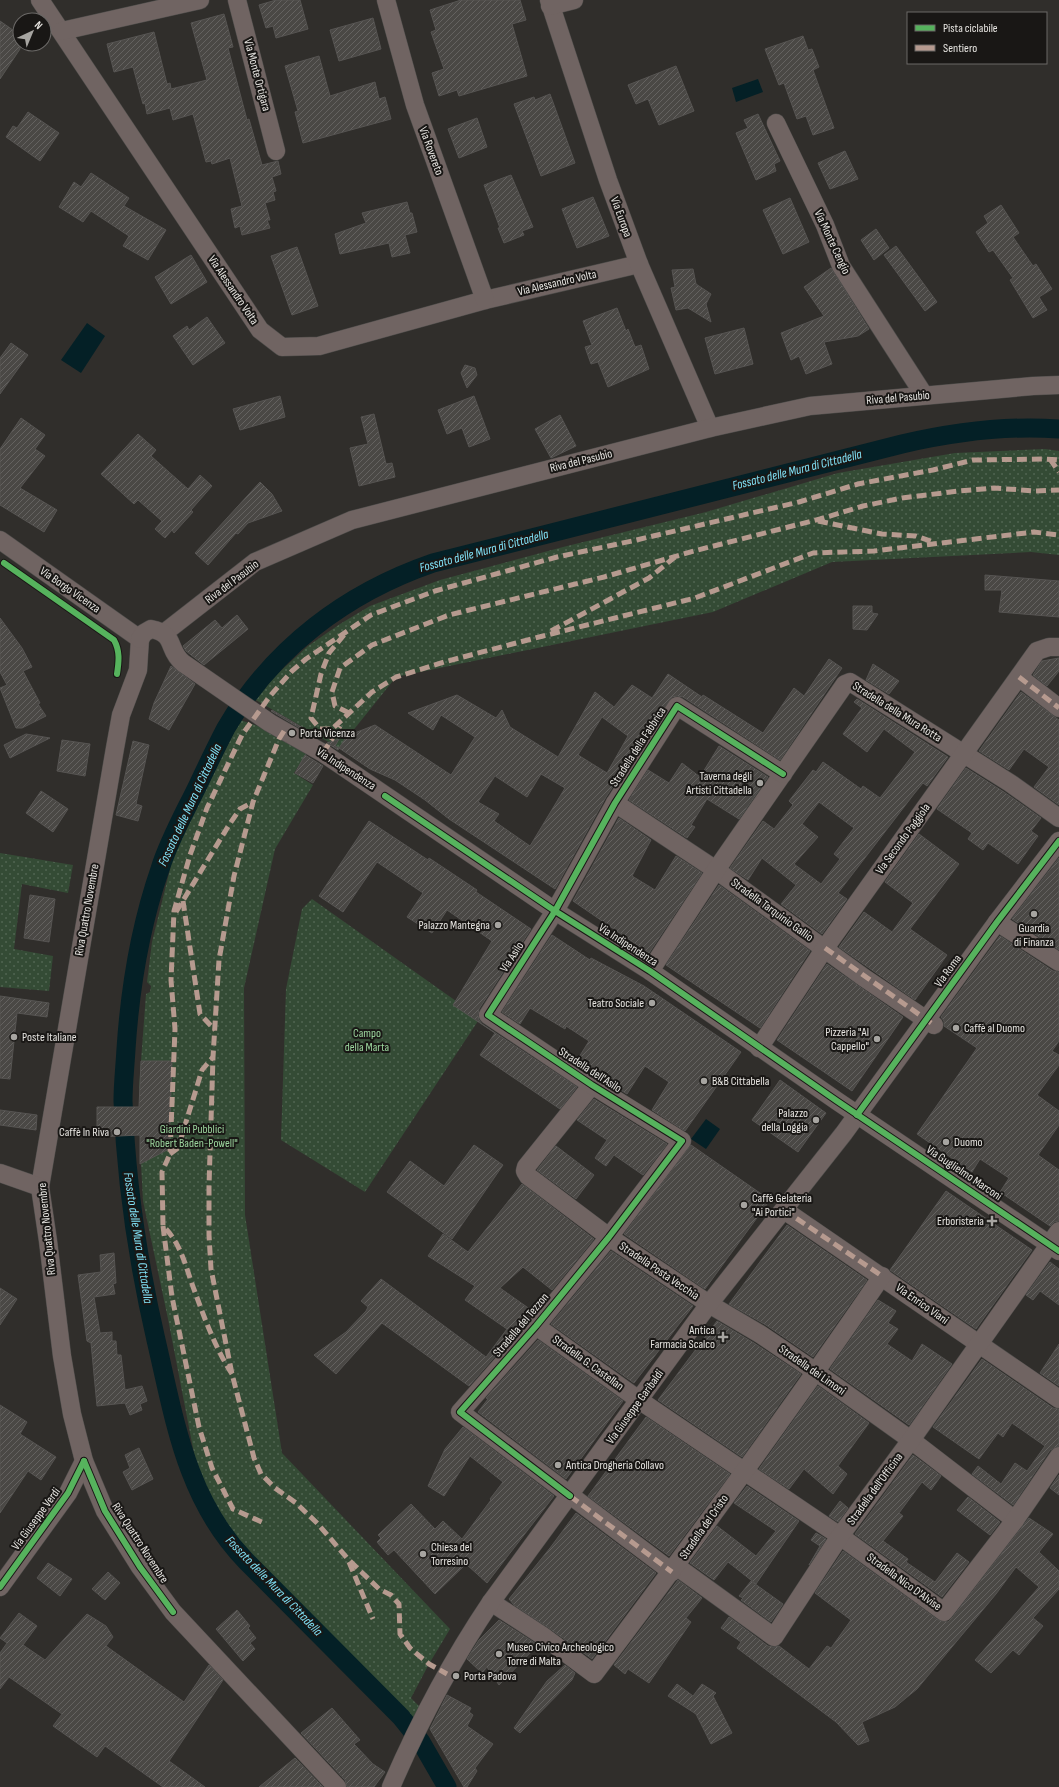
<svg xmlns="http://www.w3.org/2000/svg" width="1059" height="1787" font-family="'Sofia Sans Condensed',sans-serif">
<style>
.park{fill:url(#park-dots)}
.water{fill:#042026}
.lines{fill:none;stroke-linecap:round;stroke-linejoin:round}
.canal{stroke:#042026;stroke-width:19}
.building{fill:url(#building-hatch);stroke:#565452;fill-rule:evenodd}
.minor-casing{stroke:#4c4b49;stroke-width:19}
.minor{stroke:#706462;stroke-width:18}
.quiet{stroke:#b69a8f;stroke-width:5;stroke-dasharray:10 5;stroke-linecap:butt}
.cycleway-casing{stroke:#191715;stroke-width:8}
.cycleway{stroke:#56b35d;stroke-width:6}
.poi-dot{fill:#a7a5a1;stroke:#191715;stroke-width:1.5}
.labels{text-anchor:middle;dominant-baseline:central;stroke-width:4;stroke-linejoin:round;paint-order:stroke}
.street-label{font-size:12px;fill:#e7e5e1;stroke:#191715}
.poi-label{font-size:12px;fill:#e7e5e1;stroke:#191715;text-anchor:start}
.park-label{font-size:12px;fill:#9cd69e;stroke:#191715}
.water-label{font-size:13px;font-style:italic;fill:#80e2f7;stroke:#191715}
</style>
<defs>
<pattern id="park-dots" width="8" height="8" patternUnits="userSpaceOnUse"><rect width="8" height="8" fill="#344b35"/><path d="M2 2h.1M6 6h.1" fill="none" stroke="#516552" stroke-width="1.8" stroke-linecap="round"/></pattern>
<pattern id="building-hatch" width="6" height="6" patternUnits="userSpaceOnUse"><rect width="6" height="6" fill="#4a4845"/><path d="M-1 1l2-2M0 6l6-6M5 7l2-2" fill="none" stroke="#646260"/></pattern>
</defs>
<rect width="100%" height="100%" fill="#302e2b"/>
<g class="park">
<polygon points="1045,449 1059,451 1059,555 1031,552 832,562 713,612 396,677 339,748 254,699 274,677 308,646 340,624 370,606 440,580 563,547 706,512 838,473 955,453"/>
<polygon points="240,720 261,727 306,754 294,773 313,785 275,849 244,988 245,1215 282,1453 450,1629 429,1664 411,1698 420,1707 415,1721 262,1570 220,1520 197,1469 168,1319 143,1201 140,1144 140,1098 142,1090 139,1088 146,994 150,992 151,986 147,982 152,942 173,857"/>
<polygon points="0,853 73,865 68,893 22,884 14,949 53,956 49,991 0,987"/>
<polygon points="312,899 480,1018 365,1192 281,1140 286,989 302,909"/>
</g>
<g class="water">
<polygon points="758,79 763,92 736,102 732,88"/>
<polygon points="87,323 105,336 81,373 61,360"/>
<polygon points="706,1119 720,1129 706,1149 691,1139"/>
</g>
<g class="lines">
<path class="canal" d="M447 1787 421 1742 401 1717 246 1561C186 1499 175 1421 156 1340 138 1262 126 1182 123 1101 123 1084 125 1067 126 1049 130 988 140 927 160 869 169 840 185 812 198 785 207 766 216 747 226 728 273 648 346 593 433 563L902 444C954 432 1006 425 1059 429"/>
</g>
<g class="building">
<polygon points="276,0 300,0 308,29 276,38 273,26 266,28 259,5"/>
<polygon points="461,0 520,0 526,20 512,24 527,76 459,96 457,90 439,96 432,73 444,69 431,32 436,30 430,10"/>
<polygon points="224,14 233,47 228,48 247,120 249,119 262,165 278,161 281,174 272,177 276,191 273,192 275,200 265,203 270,220 267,220 270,228 242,235 240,226 235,228 231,209 242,206 230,158 212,164 211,161 206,162 193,114 173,120 170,108 147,114 145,103 143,104 133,67 114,72 107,44 154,32 167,84 170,83 171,89 207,80 191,23"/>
<polygon points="373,18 381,49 339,61 330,30"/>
<polygon points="0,21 20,35 20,49 0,79"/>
<polygon points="803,36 808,50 812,49 819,67 813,70 834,128 813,135 806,116 797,119 784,83 779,85 765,49"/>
<polygon points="319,56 330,96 375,82 379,99 385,97 391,119 303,143 295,112 298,111 285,66"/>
<polygon points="676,66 694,111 659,125 648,99 636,104 628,85"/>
<polygon points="550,94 575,163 541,176 514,104 534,97 535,100"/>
<polygon points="28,112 59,133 40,161 6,137 13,126 17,128"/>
<polygon points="758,114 780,161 774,164 776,171 756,180 736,133 748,128 744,120"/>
<polygon points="477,118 487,147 459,158 448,129"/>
<polygon points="845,151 858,179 830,189 818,163"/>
<polygon points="91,173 129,198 124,206 166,230 148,260 123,246 129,236 91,211 83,222 59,207 74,182 81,187"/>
<polygon points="511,175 533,227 522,231 524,235 504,243 498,228 500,228 484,185"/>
<polygon points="593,197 609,236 577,248 562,209"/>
<polygon points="790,198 809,242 783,254 763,210"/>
<polygon points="407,202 410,213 412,213 417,232 405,235 410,253 392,257 389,243 340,254 335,234 366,223 362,213"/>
<polygon points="1001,205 1019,233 1013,237 1033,266 1036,264 1052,289 1039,297 1047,310 1033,318 1010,280 1013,278 993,250 989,252 976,232 988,223 984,216"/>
<polygon points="876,229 889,248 874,260 861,240"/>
<polygon points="896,246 937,302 925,311 884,255"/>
<polygon points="297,247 318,306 292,315 271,256"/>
<polygon points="191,255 207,282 171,304 155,277"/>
<polygon points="831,268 869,329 858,336 824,342 832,364 806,374 799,356 791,360 781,333 824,316 804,287"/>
<polygon points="693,269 696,284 711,294 706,304 711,322 688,308 676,310 671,288 675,287 672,270"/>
<polygon points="617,308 626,331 628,329 635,347 641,345 649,369 608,387 598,362 591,364 585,347 592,345 583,321"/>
<polygon points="207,317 225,343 193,365 173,336 187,326 189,330"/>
<polygon points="744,328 753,364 715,374 705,338"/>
<polygon points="11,343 28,355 0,394 0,358"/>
<polygon points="465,365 475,368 477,375 467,388 461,373"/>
<polygon points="280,396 285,417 240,430 233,409"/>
<polygon points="474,396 490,439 469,447 462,428 447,434 438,410"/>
<polygon points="374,414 386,464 392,463 395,477 359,486 350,448 368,444 361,417"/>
<polygon points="560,415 576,446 551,458 535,429"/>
<polygon points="21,418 45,435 35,449 45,456 20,488 57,510 44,532 0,505 0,449"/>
<polygon points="138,434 156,450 151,456 188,489 200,475 212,486 191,510 193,512 174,533 172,530 165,538 155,529 162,521 138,500 134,504 101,474"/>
<polygon points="260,482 272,494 282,511 248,523 238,534 236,533 208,565 195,553"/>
<polygon points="985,575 1059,581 1059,617 999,612 1002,590 985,590"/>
<polygon points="853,606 872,606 872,613 878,614 867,630 853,629"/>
<polygon points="237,615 248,629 204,665 186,651 183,646 215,620 222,628"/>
<polygon points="0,618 22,648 32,667 23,671 40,703 38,704 46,716 22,728 16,728 0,688 7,685 0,672"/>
<polygon points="1059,658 1059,671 1047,686 1033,675 1042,661"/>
<path d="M829 659 842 668 780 760 683 697 677 696 672 697 606 797 555 889 449 819 425 800 395 780 370 769 339 748 347 736 375 725 451 775 475 737 441 715 433 730 408 713 457 695 496 718 502 710 510 727 558 757 595 692 614 707 632 685 652 698 668 674 702 697 703 695 763 733 794 688 804 696ZM602 717 628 736 607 773 578 755ZM541 774 565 788 530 846 494 821 499 814 478 802 495 776 527 797Z"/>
<polygon points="873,664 899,681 889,694 866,680"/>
<polygon points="171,666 195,684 169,730 149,719 154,703"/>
<polygon points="1021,692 1059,720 1059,805 1034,787 1049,767 1024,749 1009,770 979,751"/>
<path d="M857 699 948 757 927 786 923 783 914 794 838 893 847 899 822 934 781 904 796 885 762 858 748 880 730 868 763 821 774 829 793 805 789 801 813 770 816 772 823 762 861 789 863 786 880 798 915 752 884 729 867 752 843 734 862 708 854 702ZM819 802 854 828 834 854 840 859 821 884 794 864 818 837 802 824Z"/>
<polygon points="272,710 310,732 308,733 276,714 271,711"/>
<polygon points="26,734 50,738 10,758 4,745"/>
<polygon points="339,739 335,746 339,748 338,750 327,743"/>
<polygon points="62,740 90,744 85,776 57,771"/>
<polygon points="133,741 149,745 136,804 142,806 138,821 116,815"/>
<polygon points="719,746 768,777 739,819 707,799 691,825 695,827 687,838 629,800 648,770 669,783 682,763 700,777"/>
<polygon points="305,755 323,766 313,783 295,773"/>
<polygon points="966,768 1004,792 1041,818 1031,831 1038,836 1018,864 988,843 983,850 968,839 972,833 937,809"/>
<polygon points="41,791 68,809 53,832 26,813"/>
<polygon points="619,818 651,840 632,876 655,890 676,856 702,873 649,953 573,901"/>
<polygon points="369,821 428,860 429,858 477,890 476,892 531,929 479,1009 478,1015 479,1020 482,1024 577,1087 560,1109 480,1055 495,1033 453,1005 492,941 447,910 432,933 407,917 423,893 377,862 343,912 319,896"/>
<polygon points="919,834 959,864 910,929 947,955 915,1000 839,947 864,912 892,932 913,903 885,882"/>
<polygon points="1059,858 1059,950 1012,919"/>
<polygon points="719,885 810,951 760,1028 666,965"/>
<polygon points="30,895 55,899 49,942 24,938"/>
<polygon points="552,935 590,960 591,958 644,986 741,1052 685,1131 652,1110 669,1082 645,1066 627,1094 576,1062 589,1041 566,1026 565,1029 530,1008 520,1024 502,1012"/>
<polygon points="1000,936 1053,971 1059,972 1059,1041 1052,1051 1059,1055 1059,1065 1037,1095 1059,1111 1059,1125 1038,1155 1059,1170 1059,1221 1054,1222 1050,1226 1000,1192 1009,1178 980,1159 972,1172 917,1134 977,1048 944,1026 944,1021 941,1017"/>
<polygon points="827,964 903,1017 852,1091 777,1040"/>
<polygon points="0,996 49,1003 47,1017 17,1013 10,1079 0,1078"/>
<polygon points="141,1061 172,1061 169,1149 140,1164 140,1135 97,1137 97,1107 139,1107"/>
<polygon points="780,1080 826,1113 798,1152 752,1120"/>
<polygon points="594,1099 667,1144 643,1175 614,1155 606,1166 595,1158 607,1140 577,1120"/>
<polygon points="0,1110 37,1115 36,1130 0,1125"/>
<polygon points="474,1145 503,1165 452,1239 387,1192 410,1161 444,1186"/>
<polygon points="691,1145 770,1200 705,1289 624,1234"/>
<polygon points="556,1146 594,1175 576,1199 537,1170"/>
<polygon points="522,1184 594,1239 552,1290 523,1267 500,1288 534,1312 469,1386 382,1323 336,1374 314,1355 346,1332 366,1311 368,1307 361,1301 381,1279 486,1357 507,1329 465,1300 475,1286 428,1256 443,1234 468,1252"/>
<polygon points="946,1191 1032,1250 976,1329 890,1270"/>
<polygon points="787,1225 867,1280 813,1357 766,1325 729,1304"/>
<polygon points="611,1251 693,1306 634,1383 551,1324"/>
<polygon points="114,1253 116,1283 113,1284 115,1294 94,1297 100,1333 112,1332 112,1341 116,1341 117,1355 121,1355 125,1390 142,1386 147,1401 140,1404 142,1410 130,1415 125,1403 97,1406 91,1343 87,1341 78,1275 101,1272 100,1255"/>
<polygon points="1050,1262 1059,1269 1059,1305 1040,1291 1033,1300 1026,1295"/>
<polygon points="0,1288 17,1299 0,1325"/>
<polygon points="878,1300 896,1311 888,1323 898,1329 887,1344 912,1361 922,1344 952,1364 909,1425 830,1369"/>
<polygon points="717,1321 754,1343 801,1374 742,1457 658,1400"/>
<polygon points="538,1340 623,1401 566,1479 478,1412 488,1399 486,1398"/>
<polygon points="1059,1344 1059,1386 1040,1373"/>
<polygon points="982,1359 1053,1408 1059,1409 1059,1446 1050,1450 1013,1505 972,1474 978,1466 1001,1484 1015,1463 1027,1471 1045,1446 1012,1423 1003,1437 998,1433 979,1459 933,1427"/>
<polygon points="818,1386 869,1423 838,1466 847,1474 833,1494 804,1469 789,1489 759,1469"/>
<polygon points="0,1405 27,1422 20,1434 56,1457 41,1480 28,1471 0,1513"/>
<polygon points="646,1417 730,1474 669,1556 588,1496"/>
<polygon points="463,1427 554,1496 487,1583 466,1564 435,1594 394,1550 388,1555 377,1542 381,1538 378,1535 411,1504 435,1529 443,1521 462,1539 491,1500 490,1499 503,1482 470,1456 444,1496 428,1486 445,1449"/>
<polygon points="139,1448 153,1479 132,1490 123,1472 130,1468 125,1455"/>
<polygon points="913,1455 941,1476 931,1490 922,1482 899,1513 903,1516 883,1541 908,1559 906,1562 935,1582 957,1553 969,1562 942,1597 855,1534"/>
<polygon points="1059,1475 1059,1495 1050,1488"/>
<polygon points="747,1486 799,1521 756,1584 728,1562 714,1580 690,1563 717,1526 756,1556 776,1531 734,1503"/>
<polygon points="968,1497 1000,1522 990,1535 957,1510"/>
<polygon points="840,1501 848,1508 838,1522 829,1516"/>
<polygon points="576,1513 656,1573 592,1659 549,1628 514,1605 509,1599 550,1548"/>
<polygon points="1029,1518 1053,1534 1039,1552 1059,1571 1059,1589 1033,1618 1043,1626 1019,1655 1013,1650 991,1673 975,1660 1039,1587 1016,1567 996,1594 917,1689 895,1707 862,1722 869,1741 858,1745 836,1722 737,1648 741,1642 721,1628 729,1617 768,1646 773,1647 779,1646 809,1669 827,1646 831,1648 851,1620 815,1593 843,1551 938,1620 948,1622 952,1618"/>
<polygon points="816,1533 826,1539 809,1565 820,1546 811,1540"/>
<polygon points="48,1563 72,1579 60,1596 37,1578"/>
<polygon points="108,1572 120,1583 105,1600 92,1589"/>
<polygon points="678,1580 702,1598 686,1618 691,1622 649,1683 628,1669 625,1674 614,1665"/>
<polygon points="751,1581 783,1604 771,1622 741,1600 743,1598 739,1596"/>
<polygon points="237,1610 250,1626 248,1628 256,1638 250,1643 255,1649 243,1661 216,1629"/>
<polygon points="19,1613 37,1626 23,1645 45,1660 87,1614 106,1626 113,1637 106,1646 184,1702 209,1665 223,1680 169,1761 205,1787 163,1787 105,1746 97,1757 53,1726 62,1714 9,1677 0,1689 0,1653 7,1643 0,1638"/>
<polygon points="499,1620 538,1645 499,1685 487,1667 482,1673 467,1659 479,1640"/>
<polygon points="565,1665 575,1673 572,1680 520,1733 514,1728 547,1681"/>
<polygon points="677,1684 693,1696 702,1684 716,1693 713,1696 732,1733 711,1744 696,1714 668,1696"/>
<polygon points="447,1695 471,1708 469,1712 473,1715 467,1726 493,1744 475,1768 477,1771 467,1787 464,1787 430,1729"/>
<polygon points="332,1708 360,1740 354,1744 373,1764 385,1772 374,1787 347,1787 345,1780 301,1733"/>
<polygon points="295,1758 323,1787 259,1787"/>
</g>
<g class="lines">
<defs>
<g id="minor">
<polyline points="40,0 260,330 282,347 319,346 485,300 639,264"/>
<polyline points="237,0 276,151"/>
<polyline points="386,0 415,105 485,300"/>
<polyline points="549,0 608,180 639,264 710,428"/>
<polyline points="550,6 574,0"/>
<polyline points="62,31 200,0"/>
<polyline points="776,123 825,225 841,266 924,395"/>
<polyline points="0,540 140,639"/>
<polyline points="164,633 255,562 352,520 710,428 810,406 1033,386 1059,385"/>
<polyline points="140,639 138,670 121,715 115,748 40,1187 48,1241 62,1356 72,1414 84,1461 105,1511 140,1567 173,1612 337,1787"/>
<path d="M140 639 144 633 151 629C177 634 166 649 183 663L270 723 323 753 555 911 650 971 837 1101 1059 1251"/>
<polyline points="1019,677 1059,708"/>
<polyline points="615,803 716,870 863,977 934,1025"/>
<polyline points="997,922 1059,962"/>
<polyline points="650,971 716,870 845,684 850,682 1010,783 1059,818"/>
<polyline points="759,1048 825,948 1037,651 1049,647 1059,647"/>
<polyline points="592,1085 526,1167 525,1171 528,1176 609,1237 709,1304 760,1334 816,1372 911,1440 1015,1520"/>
<polyline points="0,1173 40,1187"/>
<polyline points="784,1210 1059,1399"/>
<polyline points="536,1326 639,1400 840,1536 944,1612 1015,1520 1059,1456"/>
<polyline points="676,1566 774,1637 840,1536 911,1440 1059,1231"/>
<polyline points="672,1572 460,1412 536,1326 609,1237 682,1141 592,1085 488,1015 555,911 615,803 677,706 783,774"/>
<polyline points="0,1587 68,1493 84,1461"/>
<path d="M491 1602 543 1636 594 1674C693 1543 790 1411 882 1276"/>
<path d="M391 1787C419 1722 452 1660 491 1602L709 1304 844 1133 997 922 1059 841"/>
</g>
</defs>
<use href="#minor" class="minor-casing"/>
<use href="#minor" class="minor"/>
<g class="quiet">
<polyline points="1050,459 1059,472"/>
<polyline points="818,521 882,534 916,536 933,542"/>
<polyline points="551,631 649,578 675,557"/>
<polyline points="344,635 329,653 321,674 311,718 320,729 332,729 372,692 396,677 444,662 543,636 695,598 813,553 874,551 1034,532 1059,535"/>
<polyline points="1019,677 1059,708"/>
<polyline points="349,713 335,706 332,692 340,668 372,645 449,615 604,577 694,551 820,519 863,506 902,498 959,491 994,488 1035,491 1059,490"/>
<polyline points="284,731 279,739 253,802 234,876 219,960 213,1057 209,1186 209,1235 211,1269 232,1374 254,1458 261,1474 275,1488 296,1503 318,1524 347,1558 379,1589 391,1595 399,1604 400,1634 410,1648 429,1664 447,1674"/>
<polyline points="323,753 340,726"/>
<polyline points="183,901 200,1014 215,1030"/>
<polyline points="176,912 229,825 240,809 253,802"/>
<polyline points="825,948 934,1025"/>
<polyline points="170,1154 178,1148 202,1070 213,1057"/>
<polyline points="784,1210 882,1276"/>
<polyline points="163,1226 172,1297 182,1345 199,1427 212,1468 233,1509 266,1524"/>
<path d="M232 1374C216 1349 205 1320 195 1292 186 1269 182 1244 163 1226L162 1172 170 1154 175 1029 171 980 174 911 190 855 207 808 242 735 270 696 292 671 306 659 371 615 435 591 557 557 632 541 799 502 858 484 933 470 973 460 1045 459 1059 460"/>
<polyline points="570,1496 672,1572"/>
<polyline points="349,1562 373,1619"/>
</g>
<defs>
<g id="cycleway">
<path d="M4 563 114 640C120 651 119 661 117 674"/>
<polyline points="385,796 555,911 650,971 837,1101 1059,1251"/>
<polyline points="857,1115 997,922 1059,841"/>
<polyline points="84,1461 105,1511 140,1567 173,1612"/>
<polyline points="570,1496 460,1412 536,1326 609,1237 682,1141 592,1085 488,1015 555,911 615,803 677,706 783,774"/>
<polyline points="0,1587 68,1493 84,1461"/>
</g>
</defs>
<use href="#cycleway" class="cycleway-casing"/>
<use href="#cycleway" class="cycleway"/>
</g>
<g class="poi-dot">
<circle cx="292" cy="733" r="4"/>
<circle cx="760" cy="783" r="4"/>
<circle cx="1034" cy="914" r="4"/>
<circle cx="498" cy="925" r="4"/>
<circle cx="652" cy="1003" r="4"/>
<circle cx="956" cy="1028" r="4"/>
<circle cx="14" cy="1037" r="4"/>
<circle cx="877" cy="1039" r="4"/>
<circle cx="704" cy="1081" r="4"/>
<circle cx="816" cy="1120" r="4"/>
<circle cx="117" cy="1132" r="4"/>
<circle cx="946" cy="1142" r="4"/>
<circle cx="744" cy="1205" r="4"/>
<path d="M990 1215h4v4h4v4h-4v4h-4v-4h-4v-4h4z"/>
<path d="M721 1331h4v4h4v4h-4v4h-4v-4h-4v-4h4z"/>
<circle cx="558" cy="1465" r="4"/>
<circle cx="423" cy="1554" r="4"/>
<circle cx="499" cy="1654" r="4"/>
<circle cx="456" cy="1676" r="4"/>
</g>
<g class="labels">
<g class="street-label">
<text transform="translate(257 75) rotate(75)">Via Monte Ortigara</text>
<text transform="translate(431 151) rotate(70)">Via Rovereto</text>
<text transform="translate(621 217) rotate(70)">Via Europa</text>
<text transform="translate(832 242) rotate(65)">Via Monte Cengio</text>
<text transform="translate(557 283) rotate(-13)">Via Alessandro Volta</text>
<text transform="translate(233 290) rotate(56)">Via Alessandro Volta</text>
<text transform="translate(898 398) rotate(-5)">Riva del Pasubio</text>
<text transform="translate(581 461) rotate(-14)">Riva del Pasubio</text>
<text transform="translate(232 582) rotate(-37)">Riva del Pasubio</text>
<text transform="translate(70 590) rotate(35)">Via Borgo Vicenza</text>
<text transform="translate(897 712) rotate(32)">Stradella della Mura Rotta</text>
<text transform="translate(638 747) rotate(-57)">Stradella della Fabbrica</text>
<text transform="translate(346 769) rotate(33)">Via Indipendenza</text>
<text transform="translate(903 839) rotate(-54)">Via Secondo Paggiola</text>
<text transform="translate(87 910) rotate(-80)">Riva Quattro Novembre</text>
<text transform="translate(772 910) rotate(36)">Stradella Tarquinio Gallio</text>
<text transform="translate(628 945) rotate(33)">Via Indipendenza</text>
<text transform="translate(512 957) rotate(-57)">Via Asilo</text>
<text transform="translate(948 971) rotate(-54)">Via Roma</text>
<text transform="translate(590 1070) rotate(33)">Stradella dell'Asilo</text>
<text transform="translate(964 1173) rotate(34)">Via Guglielmo Marconi</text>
<text transform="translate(47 1229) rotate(-96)">Riva Quattro Novembre</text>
<text transform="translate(659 1271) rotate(34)">Stradella Posta Vecchia</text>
<text transform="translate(922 1304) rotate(35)">Via Enrico Viani</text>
<text transform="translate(521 1325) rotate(-50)">Stradella del Tezzon</text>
<text transform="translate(588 1363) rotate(36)">Stradella G. Castellan</text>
<text transform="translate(812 1370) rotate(35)">Stradella dei Limoni</text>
<text transform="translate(635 1407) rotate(-54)">Via Giuseppe Garibaldi</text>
<text transform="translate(875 1489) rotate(-54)">Stradella dell'Officina</text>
<text transform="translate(36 1519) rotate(-54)">Via Giuseppe Verdi</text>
<text transform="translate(704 1527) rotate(-55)">Stradella del Cristo</text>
<text transform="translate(140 1543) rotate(57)">Riva Quattro Novembre</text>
<text transform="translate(904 1582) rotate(36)">Stradella Nico D'Alvise</text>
</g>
<g class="poi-label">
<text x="300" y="733">Porta Vicenza</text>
<text x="752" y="776" text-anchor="end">Taverna degli<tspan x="752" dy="14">Artisti Cittadella</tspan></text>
<text x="490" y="925" text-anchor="end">Palazzo Mantegna</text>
<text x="1034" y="928" text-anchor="middle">Guardia<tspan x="1034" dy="14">di Finanza</tspan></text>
<text x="644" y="1003" text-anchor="end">Teatro Sociale</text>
<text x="964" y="1028">Caffè al Duomo</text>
<text x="869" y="1032" text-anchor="end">Pizzeria "Al<tspan x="869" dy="14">Cappello"</tspan></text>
<text x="22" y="1037">Poste Italiane</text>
<text x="712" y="1081">B&amp;B Cittabella</text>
<text x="808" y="1113" text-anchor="end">Palazzo<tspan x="808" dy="14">della Loggia</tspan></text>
<text x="109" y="1132" text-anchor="end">Caffè In Riva</text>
<text x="954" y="1142">Duomo</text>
<text x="752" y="1198">Caffè Gelateria<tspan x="752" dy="14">"Ai Portici"</tspan></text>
<text x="984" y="1221" text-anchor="end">Erboristeria</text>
<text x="715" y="1330" text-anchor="end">Antica<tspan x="715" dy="14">Farmacia Scalco</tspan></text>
<text x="566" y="1465">Antica Drogheria Collavo</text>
<text x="431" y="1547">Chiesa del<tspan x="431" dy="14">Torresino</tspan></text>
<text x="507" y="1647">Museo Civico Archeologico<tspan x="507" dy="14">Torre di Malta</tspan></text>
<text x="464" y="1676">Porta Padova</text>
</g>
<g class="park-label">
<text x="367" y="1033">Campo<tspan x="367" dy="14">della Marta</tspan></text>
<text x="192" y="1129">Giardini Pubblici<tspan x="192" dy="14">"Robert Baden-Powell"</tspan></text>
</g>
<g class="water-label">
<text transform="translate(797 470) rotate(-14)">Fossato delle Mura di Cittadella</text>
<text transform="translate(484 551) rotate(-15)">Fossato delle Mura di Cittadella</text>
<text transform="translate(190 805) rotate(-65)">Fossato delle Mura di Cittadella</text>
<text transform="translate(138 1238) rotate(81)">Fossato delle Mura di Cittadella</text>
<text transform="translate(274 1586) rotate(46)">Fossato delle Mura di Cittadella</text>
</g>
</g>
<rect x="907" y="12" width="140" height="52" fill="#191715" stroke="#6b6967"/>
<rect x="915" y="25" width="20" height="6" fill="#56b35d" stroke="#6b6967"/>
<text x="943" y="32" font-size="12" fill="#e7e5e1">Pista ciclabile</text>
<rect x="915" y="45" width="20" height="6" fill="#b69a8f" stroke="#6b6967"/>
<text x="943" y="52" font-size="12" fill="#e7e5e1">Sentiero</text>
<g transform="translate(32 32) rotate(44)"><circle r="19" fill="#191715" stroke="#6b6967"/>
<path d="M0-3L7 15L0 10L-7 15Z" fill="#a7a5a1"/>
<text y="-6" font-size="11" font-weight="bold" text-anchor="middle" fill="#e7e5e1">N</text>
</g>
</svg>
